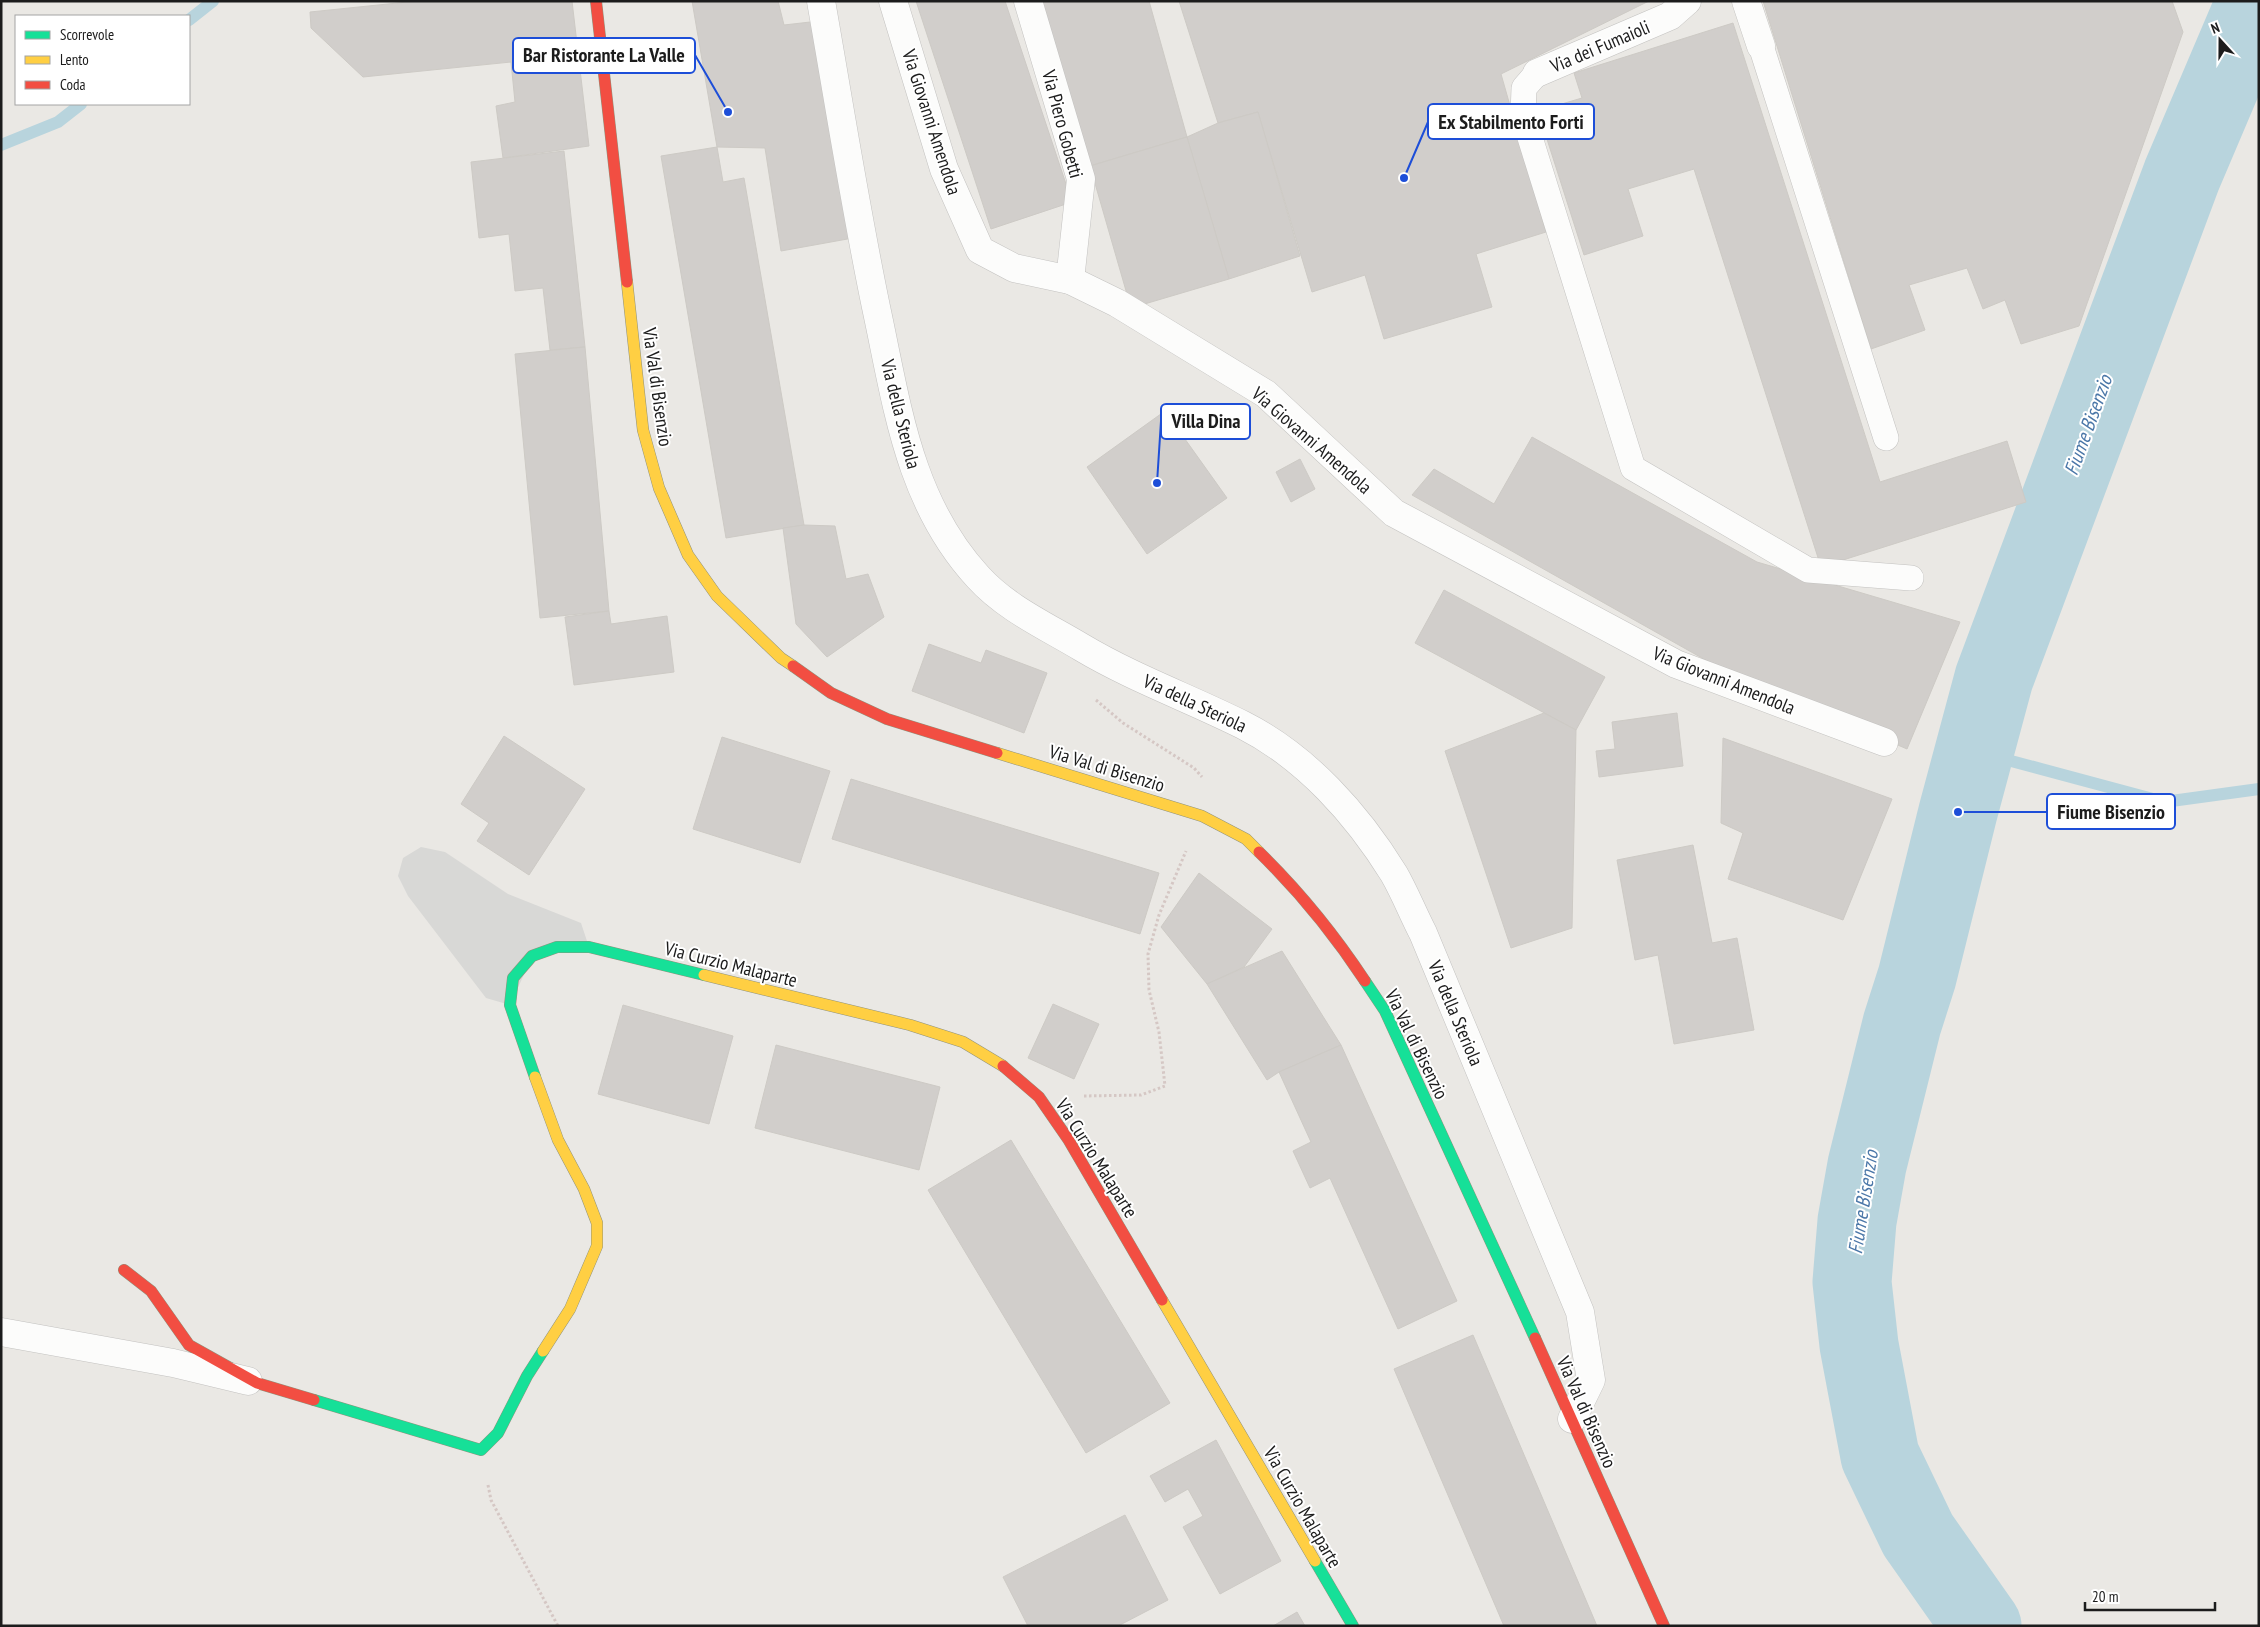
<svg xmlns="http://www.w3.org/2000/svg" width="2260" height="1627" font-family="'PT Sans Narrow',sans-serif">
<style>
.religious{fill:#d8d8d6}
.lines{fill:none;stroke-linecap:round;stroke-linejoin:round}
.stream{stroke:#b8d4dd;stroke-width:12}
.river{stroke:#b8d4dd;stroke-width:79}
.building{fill:#d1cecb;stroke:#cdcac5}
.lane-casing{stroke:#c3c2c0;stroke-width:26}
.street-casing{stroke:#c3c2c0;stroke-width:29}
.fast-casing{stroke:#91937d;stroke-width:12}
.slow-casing{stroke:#91937d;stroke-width:12}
.jam-casing{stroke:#91937d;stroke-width:12}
.path{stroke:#d5c7c4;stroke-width:3;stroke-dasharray:2.5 2.5;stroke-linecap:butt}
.lane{stroke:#fcfcfb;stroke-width:25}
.street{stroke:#fcfcfb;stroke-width:28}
.fast{stroke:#16e098;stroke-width:11}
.slow{stroke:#ffcf43;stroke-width:11}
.jam{stroke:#f24e42;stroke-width:11}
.labels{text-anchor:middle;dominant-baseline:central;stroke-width:4;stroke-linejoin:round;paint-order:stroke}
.street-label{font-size:19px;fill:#1c1c1c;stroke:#fff}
.water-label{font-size:20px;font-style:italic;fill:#4b77a8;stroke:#fff}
.leader{fill:none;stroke:#1d4ed8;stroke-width:2}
.callout-dot{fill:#1d4ed8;stroke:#fff;stroke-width:2}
.callout{fill:#fff;stroke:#1d4ed8;stroke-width:2}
.callout-label{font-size:20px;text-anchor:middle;font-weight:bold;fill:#1c1c1c}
</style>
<rect width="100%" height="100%" fill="#eae8e4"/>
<polygon class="religious" points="421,847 445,852 508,894 581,923 589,947 532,957 510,1005 486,998 408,896 398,876 403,858"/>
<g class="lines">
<g class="stream">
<polyline points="189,20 213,1"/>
<polyline points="1,145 58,122 81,104"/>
<polyline points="1974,751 2164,802 2259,789"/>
</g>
<polyline class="river" points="1982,1626 1918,1535 1880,1456 1859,1345 1852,1282 1857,1221 1867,1165 1902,1024 1917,977 1958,812 1994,678 2182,175 2256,1"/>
</g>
<g class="building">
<polygon points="417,1 572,1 589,146 503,158 496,106 515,102 511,62 363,77 311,28 310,12"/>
<polygon points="692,1 778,1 784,25 819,21 853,238 781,251 765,148 717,147"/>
<polygon points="916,1 1005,1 1072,202 991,229"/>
<polygon points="1040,1 1149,1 1187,137 1090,166"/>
<polygon points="1179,1 1649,1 1501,74 1546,232 1476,254 1492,307 1384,339 1365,275 1312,292 1258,112 1218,123"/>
<polygon points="1763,1 2172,1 2183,32 2079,326 2021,344 2005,300 1983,309 1967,268 1909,285 1925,330 1871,349"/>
<polygon points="1733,23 1880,482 2007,441 2026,502 1821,567 1694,169 1628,189 1643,236 1584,255 1538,111 1582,98 1574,73"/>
<polygon points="1258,112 1300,256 1229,279 1187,137 1218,123"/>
<polygon points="1187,137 1229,279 1131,308 1090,166"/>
<polygon points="717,147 723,182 744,178 804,525 726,538 661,156"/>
<polygon points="564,151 585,347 550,350 543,288 515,291 509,234 479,238 471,162"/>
<polygon points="585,347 609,611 540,618 515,354"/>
<polygon points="1165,411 1227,498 1147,554 1087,467"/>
<polygon points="1532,437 1757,562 1960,622 1907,749 1718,667 1412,495 1434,469 1494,504"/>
<polygon points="1300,459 1315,489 1291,502 1276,472"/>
<polygon points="804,525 835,526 846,579 868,574 884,617 827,657 796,624 783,528"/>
<polygon points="1444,590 1605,677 1576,730 1415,643"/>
<polygon points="609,611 611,624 667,616 674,672 574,685 565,617"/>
<polygon points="929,644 981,663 986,650 1047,673 1024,733 912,691"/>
<polygon points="1544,713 1576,730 1572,928 1511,948 1445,751"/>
<polygon points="1677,713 1683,766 1599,777 1596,751 1615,749 1612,722"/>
<polygon points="504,736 585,789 529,875 477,841 489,823 461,804"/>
<polygon points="722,737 830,771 800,863 693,829"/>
<polygon points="1723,738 1892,799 1843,920 1728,879 1743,833 1721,823"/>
<polygon points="851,779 1159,873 1140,934 832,839"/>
<polygon points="1693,845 1712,943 1737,938 1754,1030 1674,1044 1658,955 1635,960 1617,860"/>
<polygon points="1199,873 1272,929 1244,967 1207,984 1161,927"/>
<polygon points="1282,951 1341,1045 1279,1072 1267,1080 1207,984"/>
<polygon points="1053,1004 1099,1024 1074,1079 1028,1058"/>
<polygon points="623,1005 733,1036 709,1124 598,1094"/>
<polygon points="776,1045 940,1087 919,1170 755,1128"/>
<polygon points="1341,1045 1457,1301 1398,1329 1330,1178 1310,1188 1293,1151 1311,1142 1279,1072"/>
<polygon points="1011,1140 1170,1403 1086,1453 928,1190"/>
<polygon points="1473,1335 1597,1626 1504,1626 1394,1369"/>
<polygon points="1216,1440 1281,1561 1220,1594 1183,1527 1203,1516 1188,1489 1165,1502 1150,1476"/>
<polygon points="1125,1515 1168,1600 1118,1626 1028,1626 1003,1577"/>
<polygon points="1297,1612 1305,1626 1273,1626"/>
</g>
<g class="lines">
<defs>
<g id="lane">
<polyline points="1761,46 1886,438"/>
<polyline points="1537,73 1524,88 1523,115 1633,468 1808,570 1911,578"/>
</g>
<g id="street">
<path d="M821 1C839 103 855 206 876 307 897 404 908 501 978 577 1006 608 1046 626 1081 647 1133 678 1189 698 1243 725 1306 757 1357 814 1394 874 1405 893 1413 914 1423 933L1580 1312 1591 1380 1572 1419"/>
<polyline points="893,1 944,169 980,250 1014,268 1070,280 1117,303 1266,394 1394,513 1676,664 1884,742"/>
<polyline points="1028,1 1081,179 1070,280"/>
<polyline points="1746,1 1761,46"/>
<polyline points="1537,73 1670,16 1687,1"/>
<polyline points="1,1332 173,1363 248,1381"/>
</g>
<g id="fast">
<polyline points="1365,981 1385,1011 1535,1338"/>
<polyline points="535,1077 510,1005 513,978 532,956 557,947 589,947 704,975"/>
<polyline points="314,1400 481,1450 498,1433 527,1376 543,1351"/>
<polyline points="1315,1561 1353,1626"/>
</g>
<g id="slow">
<polyline points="627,282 643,430 659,488 688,555 717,596 781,658 793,666"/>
<polyline points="997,753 1202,816 1246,839 1259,852"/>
<polyline points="704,975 910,1025 963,1042 1003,1066"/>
<polyline points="535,1077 558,1140 584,1189 597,1223 597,1246 570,1309 543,1351"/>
<polyline points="1162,1300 1315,1561"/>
</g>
<g id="jam">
<polyline points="596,1 627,282"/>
<polyline points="793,666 831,693 887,719 997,753"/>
<path d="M1259 852C1299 891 1334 934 1365 981"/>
<polyline points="1003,1066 1039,1097 1068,1139 1162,1300"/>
<polyline points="124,1270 151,1291 189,1345 257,1383 314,1400"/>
<polyline points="1535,1338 1664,1626"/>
</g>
</defs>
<use href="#lane" class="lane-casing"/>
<use href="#street" class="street-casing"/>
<use href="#fast" class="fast-casing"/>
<use href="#slow" class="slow-casing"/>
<use href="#jam" class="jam-casing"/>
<g class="path">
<polyline points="1096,700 1123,723 1194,768 1202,777"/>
<polyline points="1084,1096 1141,1095 1165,1086 1159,1032 1149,990 1148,954 1159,915 1186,851"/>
<polyline points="488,1485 491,1500 558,1626"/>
</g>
<use href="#lane" class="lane"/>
<use href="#street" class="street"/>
<use href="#fast" class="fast"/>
<use href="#slow" class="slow"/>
<use href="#jam" class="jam"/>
</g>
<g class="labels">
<g class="street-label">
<text transform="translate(1600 46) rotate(-23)">Via dei Fumaioli</text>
<text transform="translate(932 122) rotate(72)">Via Giovanni Amendola</text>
<text transform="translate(1063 124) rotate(75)">Via Piero Gobetti</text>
<text transform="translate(658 387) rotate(82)">Via Val di Bisenzio</text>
<text transform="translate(901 414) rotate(76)">Via della Steriola</text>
<text transform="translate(1312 440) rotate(41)">Via Giovanni Amendola</text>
<text transform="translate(1724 680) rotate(22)">Via Giovanni Amendola</text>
<text transform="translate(1195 703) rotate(25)">Via della Steriola</text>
<text transform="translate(1107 768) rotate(17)">Via Val di Bisenzio</text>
<text transform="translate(731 964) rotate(14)">Via Curzio Malaparte</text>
<text transform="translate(1456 1013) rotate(67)">Via della Steriola</text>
<text transform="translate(1417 1044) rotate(64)">Via Val di Bisenzio</text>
<text transform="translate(1097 1158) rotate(58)">Via Curzio Malaparte</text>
<text transform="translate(1587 1412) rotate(66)">Via Val di Bisenzio</text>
<text transform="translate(1303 1507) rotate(60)">Via Curzio Malaparte</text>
</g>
<g class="water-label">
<text transform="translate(2088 425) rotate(-70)">Fiume Bisenzio</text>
<text transform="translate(1863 1202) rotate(-81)">Fiume Bisenzio</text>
</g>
</g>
<path class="leader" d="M728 112L695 55M1404 178L1428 122M1157 483L1161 421M1958 812L2047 812"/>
<g class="callout-dot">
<circle cx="728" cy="112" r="5"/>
<circle cx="1404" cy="178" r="5"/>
<circle cx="1157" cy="483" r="5"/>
<circle cx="1958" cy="812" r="5"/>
</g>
<g class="callout">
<rect x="513" y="38" width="182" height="35" rx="5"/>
<rect x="1428" y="104" width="166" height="35" rx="5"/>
<rect x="1161" y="404" width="89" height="35" rx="5"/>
<rect x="2047" y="794" width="128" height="35" rx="5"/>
</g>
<g class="callout-label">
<text x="604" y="62">Bar Ristorante La Valle</text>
<text x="1511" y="129">Ex Stabilmento Forti</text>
<text x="1206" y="428">Villa Dina</text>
<text x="2111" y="819">Fiume Bisenzio</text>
</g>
<rect width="2260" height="1627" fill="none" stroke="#1c1c1c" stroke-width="5"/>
<rect x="15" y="15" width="175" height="90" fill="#ffffff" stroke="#a4a4a4"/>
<rect x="25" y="31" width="25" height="8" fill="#16e098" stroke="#a4a4a4"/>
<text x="60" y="40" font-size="15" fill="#1c1c1c">Scorrevole</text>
<rect x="25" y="56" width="25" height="8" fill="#ffcf43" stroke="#a4a4a4"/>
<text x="60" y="65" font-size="15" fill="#1c1c1c">Lento</text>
<rect x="25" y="81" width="25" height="8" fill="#f24e42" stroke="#a4a4a4"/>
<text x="60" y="90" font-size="15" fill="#1c1c1c">Coda</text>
<g transform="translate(2220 40) rotate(339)" stroke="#ffffff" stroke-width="4" paint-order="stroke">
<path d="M0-4L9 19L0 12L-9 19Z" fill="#1c1c1c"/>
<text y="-8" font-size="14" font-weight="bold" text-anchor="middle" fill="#1c1c1c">N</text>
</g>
<path d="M2085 1602v8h130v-8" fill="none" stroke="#1c1c1c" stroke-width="2.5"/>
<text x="2092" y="1602" font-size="15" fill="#1c1c1c" stroke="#ffffff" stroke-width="4" paint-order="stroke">20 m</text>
</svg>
